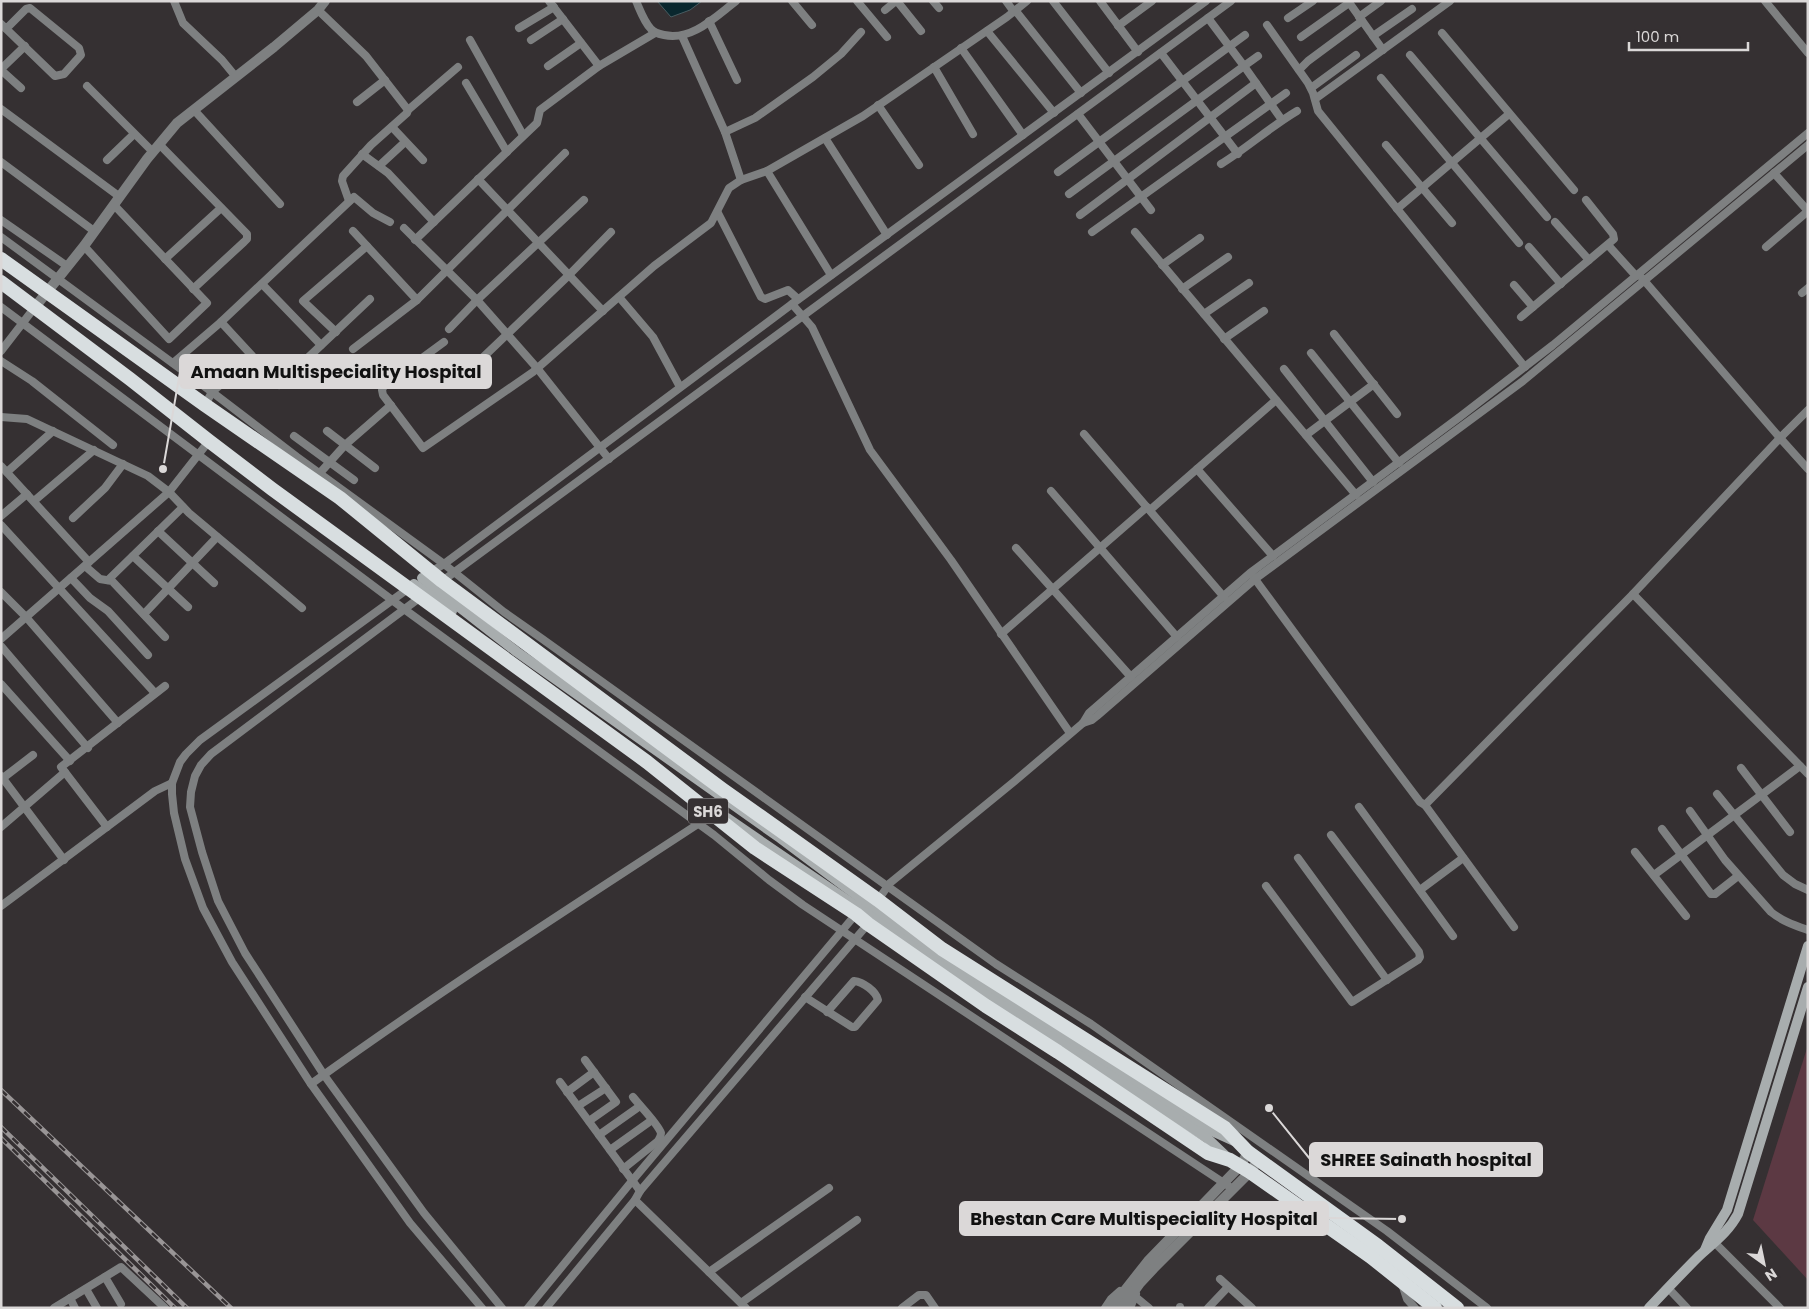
<svg xmlns="http://www.w3.org/2000/svg" width="1809" height="1309" font-family="Poppins,sans-serif">
<style>
.green{fill:#5c3943}
.water{fill:#09272e;stroke:#485c61}
.lines{fill:none;stroke-linecap:round;stroke-linejoin:round}
.minor{stroke:#7e8081;stroke-width:8}
.tertiary{stroke:#7e8081;stroke-width:10}
.secondary{stroke:#a8adae;stroke-width:10}
.trunk{stroke:#d8dee0;stroke-width:14}
.rail-casing{stroke:#999596;stroke-width:4.5}
.rail{stroke:#353032;stroke-width:2.5;stroke-dasharray:8;stroke-linecap:butt}
.labels{text-anchor:middle;dominant-baseline:central;stroke-width:4;stroke-linejoin:round;paint-order:stroke}
.shield{fill:#353032;stroke:#a9a6a6;stroke-width:1}
.shield-label{font-size:15px;font-weight:bold;fill:#dbd8d8}
.leader{fill:none;stroke:#dbd8d8;stroke-width:2}
.callout-dot{fill:#dbd8d8;stroke:#353032;stroke-width:2}
.callout{fill:#dbd8d8;stroke:#dbd8d8;stroke-width:2}
.callout-label{font-size:18px;text-anchor:middle;font-weight:bold;fill:#111}
</style>
<rect width="100%" height="100%" fill="#353032"/>
<polygon class="green" points="1808,1045 1808,1280 1753,1220"/>
<polygon class="water" points="657,1 702,1 690,10 671,17"/>
<g class="lines">
<g class="minor">
<polyline points="174,1 183,23 222,60 236,77"/>
<polyline points="549,1 599,66"/>
<path d="M636 1C640 10 644 22 651 29 654 33 659 34 664 35 692 41 715 17 736 1"/>
<polyline points="792,1 812,25"/>
<polyline points="857,1 887,37"/>
<polyline points="897,1 921,31"/>
<polyline points="933,1 939,8"/>
<polyline points="1006,1 1014,12"/>
<polyline points="1053,1 1109,73"/>
<polyline points="1100,1 1138,52"/>
<polyline points="1348,1 1383,50"/>
<polyline points="1765,1 1808,53"/>
<polyline points="318,10 366,56 408,110"/>
<polyline points="885,10 896,1"/>
<polyline points="1015,10 1081,93"/>
<polyline points="1359,17 1381,1"/>
<polyline points="1288,18 1313,1"/>
<polyline points="709,21 737,80"/>
<polyline points="1,24 55,76 64,74 81,55 79,48 30,8 26,9 6,29"/>
<polyline points="1267,25 1308,83 1313,93 1318,111 1525,367"/>
<polyline points="1118,26 1152,1"/>
<polyline points="519,28 554,7"/>
<polyline points="987,31 1054,113"/>
<polyline points="1442,33 1574,190"/>
<polyline points="682,36 725,132 741,180"/>
<polyline points="1373,36 1412,9"/>
<polyline points="1301,37 1349,3"/>
<polyline points="470,40 523,135"/>
<polyline points="531,40 563,19"/>
<polyline points="961,48 1023,135"/>
<polyline points="1161,53 1238,154"/>
<polyline points="1410,55 1547,217"/>
<polyline points="548,66 581,43"/>
<polyline points="934,67 973,134"/>
<polyline points="1,69 25,46"/>
<polyline points="1,70 21,88"/>
<polyline points="1299,70 1308,61 1362,21"/>
<polyline points="1381,78 1519,243"/>
<polyline points="466,83 507,152"/>
<polyline points="1256,83 1244,66 1258,56"/>
<polyline points="87,86 153,152"/>
<polyline points="1311,88 1356,55"/>
<polyline points="1315,99 1450,1"/>
<polyline points="357,102 385,80"/>
<polyline points="878,105 919,165"/>
<polyline points="1,109 120,197"/>
<polyline points="194,110 280,204"/>
<polyline points="1078,114 1151,210"/>
<polyline points="392,127 423,160"/>
<polyline points="725,132 755,118 813,77 841,54 861,32"/>
<polyline points="825,138 887,235"/>
<polyline points="159,144 247,234 247,239 244,242 193,289"/>
<polyline points="1386,145 1452,223"/>
<polyline points="362,154 388,173 434,222"/>
<polyline points="107,160 134,134"/>
<polyline points="1,162 94,231"/>
<path d="M1221 164C1247 148 1270 127 1297 111"/>
<polyline points="379,166 405,142"/>
<polyline points="767,171 831,275"/>
<polyline points="1058,172 1245,35"/>
<polyline points="1774,173 1808,211"/>
<polyline points="478,179 603,311"/>
<polyline points="1069,194 1244,66 1208,18"/>
<polyline points="349,201 342,181 343,176 371,145 407,113 408,110 458,67"/>
<polyline points="1397,209 1509,114"/>
<polyline points="718,213 761,297 765,299 788,290 798,299"/>
<polyline points="1080,215 1256,83 1282,120"/>
<polyline points="1,220 67,266"/>
<polyline points="1555,222 1589,260"/>
<polyline points="404,228 477,300 537,368 609,459"/>
<polyline points="353,231 417,300"/>
<polyline points="1092,232 1286,93"/>
<polyline points="1135,232 1356,495"/>
<polyline points="1,237 212,392 297,457 444,564 504,612 541,638 996,964 1091,1024 1387,1231 1487,1308"/>
<polyline points="415,240 537,123 540,110 599,66 655,33"/>
<polyline points="1608,245 1636,276"/>
<polyline points="84,246 169,339 207,303 114,205"/>
<polyline points="1529,247 1561,284"/>
<polyline points="1766,247 1808,211"/>
<polyline points="165,259 221,208"/>
<polyline points="1162,265 1200,238"/>
<polyline points="1642,278 1780,438 1808,410"/>
<polyline points="262,284 321,345"/>
<polyline points="1514,285 1533,307"/>
<polyline points="1182,289 1228,257"/>
<polyline points="1802,293 1808,288"/>
<polyline points="619,297 653,337 680,387"/>
<polyline points="370,299 279,385 221,322 354,197 373,213 390,222"/>
<polyline points="792,304 812,327 870,450 951,560 1070,733"/>
<polyline points="1,307 404,609 714,835 769,880 803,905 1233,1189"/>
<polyline points="1204,314 1249,283"/>
<polyline points="1521,317 1614,239 1613,234 1586,200"/>
<polyline points="449,329 477,300 584,200"/>
<polyline points="336,332 303,301 367,246"/>
<polyline points="1334,334 1397,414"/>
<polyline points="1224,339 1264,311"/>
<polyline points="444,342 384,386 382,390 383,395 423,448 533,372 654,266 711,223 729,188 741,180 767,171 863,116 1007,17 1027,1"/>
<polyline points="353,349 417,300 565,153"/>
<polyline points="1,351 35,307"/>
<polyline points="1311,353 1399,463"/>
<polyline points="1,361 32,381 113,445"/>
<polyline points="173,363 221,322"/>
<polyline points="476,364 569,275 611,232"/>
<polyline points="1284,369 1373,482"/>
<polyline points="205,405 212,392 253,357"/>
<polyline points="1,417 27,419 148,476 169,492 189,513 302,608"/>
<polyline points="327,431 375,468"/>
<polyline points="1084,434 1224,597"/>
<polyline points="1306,435 1374,384"/>
<polyline points="294,436 354,480"/>
<polyline points="1,466 89,562"/>
<polyline points="1197,469 1273,556"/>
<polyline points="7,472 53,431"/>
<polyline points="319,474 345,445 391,405"/>
<polyline points="1051,491 1177,637"/>
<polyline points="34,501 94,450"/>
<polyline points="1150,510 1276,400"/>
<polyline points="1,516 27,494"/>
<polyline points="73,518 105,488 123,464"/>
<polyline points="1,525 155,693"/>
<polyline points="158,531 214,583"/>
<polyline points="1016,548 1131,677"/>
<polyline points="133,556 188,607"/>
<polyline points="85,566 100,579 112,581 165,637"/>
<polyline points="429,573 444,564 792,304 1206,1"/>
<path d="M1252 575C1308 651 1363 727 1420 802L1425 805 1633 594 1808 774"/>
<polyline points="71,578 90,598 108,611 148,655"/>
<polyline points="108,580 183,507"/>
<polyline points="441,582 1231,1"/>
<polyline points="409,588 200,740 186,754 180,762 172,783 172,794 174,813 185,859 203,908 232,962 311,1084 410,1223 482,1308"/>
<polyline points="1,592 26,617 118,723"/>
<polyline points="1633,594 1780,438 1808,469"/>
<polyline points="422,596 211,754 201,765 195,776 191,792 190,807 202,852 218,901 245,953 324,1075 424,1213 502,1308"/>
<polyline points="144,614 217,537"/>
<polyline points="1001,634 1147,507"/>
<polyline points="1,639 169,492 209,441"/>
<polyline points="1,646 88,748"/>
<polyline points="1,684 70,761"/>
<polyline points="1083,723 1092,720 1097,716 1255,579 1523,381 1808,145"/>
<polyline points="1741,768 1790,832"/>
<polyline points="1,776 64,860"/>
<polyline points="3,778 33,755"/>
<polyline points="1717,794 1783,875 1795,884 1808,890"/>
<polyline points="1425,805 1514,927"/>
<polyline points="1359,807 1453,936"/>
<path d="M1690 811 1725 860 1771 912C1782 921 1794 925 1808 930"/>
<polyline points="1,827 65,772"/>
<polyline points="107,827 61,767 165,686"/>
<polyline points="1662,829 1711,894 1715,894 1738,876"/>
<polyline points="1635,852 1686,916"/>
<polyline points="1298,858 1387,980"/>
<polyline points="1654,875 1800,766"/>
<polyline points="1266,886 1352,1002 1418,960 1420,957 1419,952 1331,835"/>
<polyline points="1420,890 1463,858"/>
<polyline points="878,900 890,883 1016,780 1083,723 1089,713 1250,573 1461,416 1553,345 1808,133"/>
<polyline points="1,906 155,791 172,783"/>
<path d="M805 997 852 1027H855L878 1000C876 991 863 982 854 981L827 1012"/>
<polyline points="585,1060 616,1102 589,1121"/>
<polyline points="560,1082 640,1191"/>
<path d="M311 1084C437 993 568 909 698 824"/>
<polyline points="567,1092 594,1072"/>
<polyline points="578,1106 606,1088"/>
<polyline points="599,1135 640,1106"/>
<polyline points="610,1150 652,1120"/>
<path d="M623 1169 658 1141C660 1138 661 1137 661 1133 658 1124 640 1106 633 1097"/>
<polyline points="635,1200 746,1308"/>
<polyline points="1711,1239 1780,1308"/>
<polyline points="709,1272 829,1188"/>
<polyline points="105,1277 121,1304"/>
<polyline points="1220,1279 1252,1308"/>
<polyline points="1402,1284 1407,1299 1415,1308"/>
<polyline points="1668,1288 1687,1308"/>
<polyline points="86,1289 97,1308"/>
<polyline points="1132,1294 1149,1308"/>
<polyline points="70,1298 75,1308"/>
<polyline points="741,1303 857,1220"/>
<polyline points="1180,1307 1180,1308"/>
<polyline points="54,1308 121,1267 165,1308"/>
<polyline points="528,1308 632,1181 856,914"/>
<polyline points="546,1308 635,1200 640,1191 868,924"/>
<polyline points="902,1308 919,1295 926,1295 935,1308"/>
<polyline points="1105,1308 1111,1299 1120,1291"/>
<polyline points="1130,1308 1136,1294"/>
<polyline points="1208,1308 1228,1287"/>
</g>
<g class="tertiary">
<polyline points="35,307 84,246 147,159 177,123 274,47 318,10 325,1"/>
<polyline points="1111,1308 1148,1261 1241,1165 1248,1152"/>
<polyline points="1122,1308 1140,1283 1154,1268 1250,1172 1259,1159"/>
</g>
<g class="secondary">
<polyline points="422,578 517,652 780,838 935,954 1212,1131 1234,1141"/>
<polyline points="414,584 452,611"/>
<polyline points="727,818 857,907 931,960 1207,1138 1228,1158"/>
<polyline points="1705,1250 1710,1238 1727,1210 1808,946"/>
<path d="M1649 1308C1665 1291 1681 1274 1698 1257 1713 1243 1728 1233 1738 1214L1808 987"/>
</g>
<g class="trunk">
<polyline points="1,259 205,405 340,498 442,581 722,789 878,900 942,949 1225,1128 1248,1152 1378,1246 1457,1308"/>
<polyline points="1,282 130,379 209,441 272,489 647,762 755,848 856,914 868,924 986,1006 1058,1052 1208,1153 1230,1160 1250,1172 1371,1257 1435,1308"/>
</g>
<defs>
<g id="rail">
<polyline points="1,1090 231,1308"/>
<polyline points="1,1127 187,1308"/>
<polyline points="1,1138 175,1308"/>
</g>
</defs>
<use href="#rail" class="rail-casing"/>
<use href="#rail" class="rail"/>
</g>
<g class="labels">
<rect class="shield" x="688" y="798.5" width="40" height="25" rx="4"/>
<g class="shield-label">
<text x="708" y="811">SH6</text>
</g>
</g>
<path class="leader" d="M163 469L180 372M1269 1108L1310 1159M1402 1219L1328 1218"/>
<g class="callout-dot">
<circle cx="163" cy="469" r="5"/>
<circle cx="1269" cy="1108" r="5"/>
<circle cx="1402" cy="1219" r="5"/>
</g>
<g class="callout">
<rect x="180" y="355" width="311" height="33" rx="5"/>
<rect x="1310" y="1143" width="232" height="33" rx="5"/>
<rect x="960" y="1202" width="368" height="33" rx="5"/>
</g>
<g class="callout-label">
<text x="336" y="378">Amaan Multispeciality Hospital</text>
<text x="1426" y="1166">SHREE Sainath hospital</text>
<text x="1144" y="1225">Bhestan Care Multispeciality Hospital</text>
</g>
<rect width="1809" height="1309" fill="none" stroke="#dbd8d8" stroke-width="5"/>
<g transform="translate(1764 1264) rotate(147)" stroke="#353032" stroke-width="4" paint-order="stroke">
<path d="M0-4L9 19L0 12L-9 19Z" fill="#dbd8d8"/>
<text y="-8" font-size="14" font-weight="bold" text-anchor="middle" fill="#dbd8d8">N</text>
</g>
<path d="M1629 42v8h119v-8" fill="none" stroke="#dbd8d8" stroke-width="2.5"/>
<text x="1636" y="42" font-size="15" fill="#dbd8d8" stroke="#353032" stroke-width="4" paint-order="stroke">100 m</text>
</svg>
